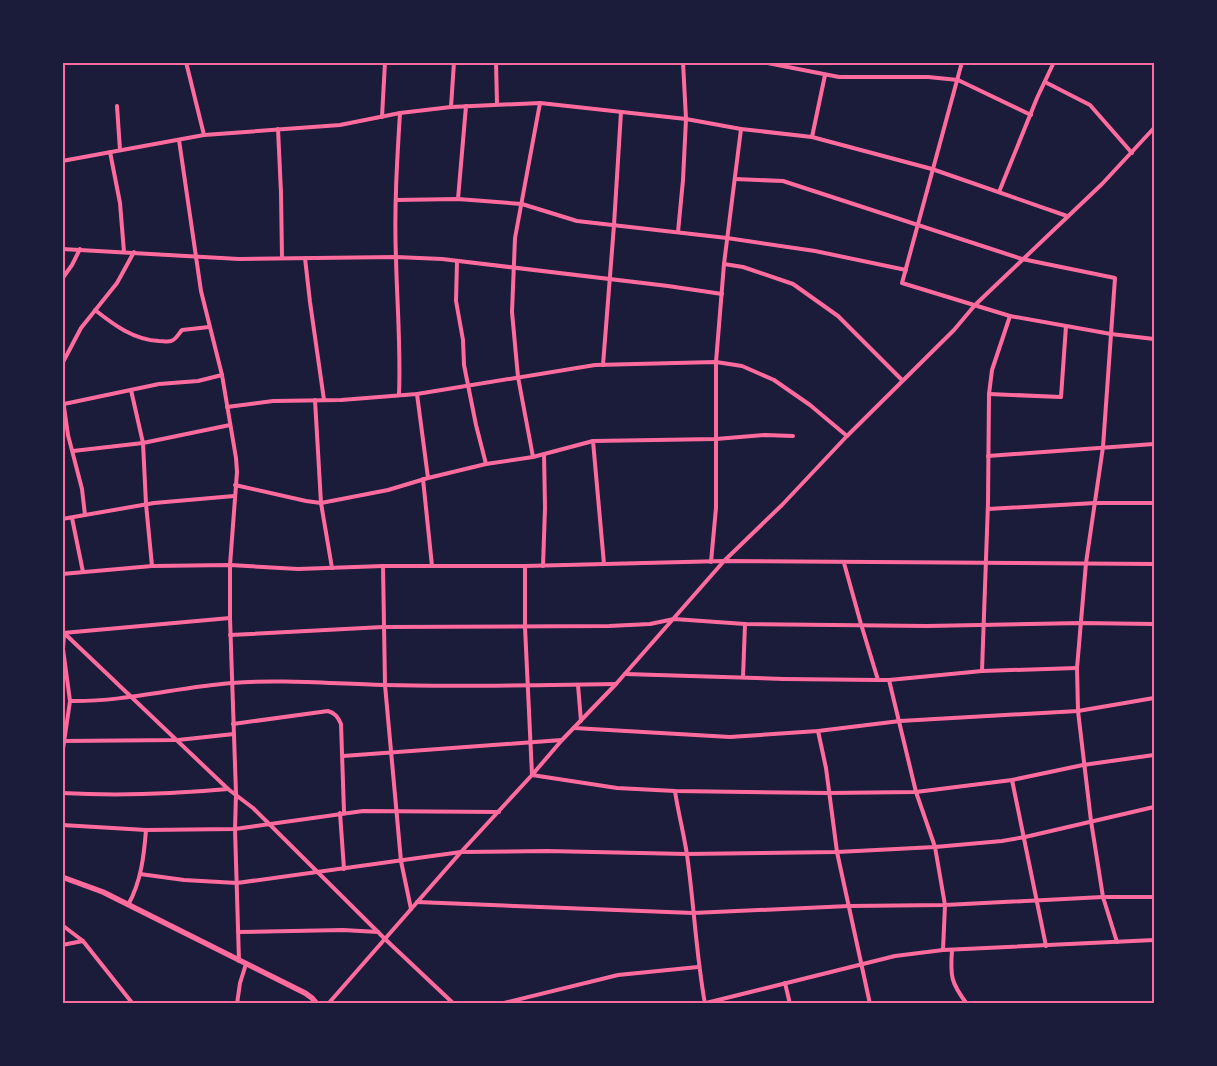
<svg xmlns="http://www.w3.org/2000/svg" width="1217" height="1066" font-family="Literata,serif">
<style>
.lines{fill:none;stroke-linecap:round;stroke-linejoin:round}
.minor{stroke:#ff6b9d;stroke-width:4}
.secondary{stroke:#ff6b9d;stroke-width:5.5}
.neatline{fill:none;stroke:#ff6b9d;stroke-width:2}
</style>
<rect width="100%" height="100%" fill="#1b1b3a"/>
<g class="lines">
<g class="minor">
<polyline points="496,62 497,104"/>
<polyline points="762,62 839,77 928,77 958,80 1031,115"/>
<polyline points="962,62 902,283 1010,316 1111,334 1154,339"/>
<polyline points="1045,82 1090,105 1132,153"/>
<polyline points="117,106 120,150"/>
<polyline points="451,107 454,62"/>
<polyline points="382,117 385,62"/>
<polyline points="278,129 281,193 282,258"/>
<polyline points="204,135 340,125 400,113 451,107 540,103 686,119 741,129 812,137 932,169 1067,216"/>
<polyline points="812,137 825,75"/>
<polyline points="179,140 201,291 222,375 236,458 237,472 230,565 230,618 236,794 235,829 239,961"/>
<polyline points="110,152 120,203 124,252"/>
<polyline points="62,161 204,135 186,62"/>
<polyline points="735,179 783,181 1022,259 1115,278 1103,447 1086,563 1077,668 1078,711 1091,821 1103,897 1117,942"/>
<polyline points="999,192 1037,98 1054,62"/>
<polyline points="458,199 466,106"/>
<polyline points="396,200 458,199 522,204 577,221 727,238 815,251 906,270"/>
<polyline points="678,232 683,180 686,119 683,62"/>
<polyline points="62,249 239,259 396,257 442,259 668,286 722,294"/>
<polyline points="305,258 310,302 324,400"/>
<polyline points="457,261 456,301 463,340 464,365 476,425 486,464"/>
<polyline points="724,264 743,267 793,284 838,316 902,380"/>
<polyline points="62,279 72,265 80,249"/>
<path d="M95 310C114 325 134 340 159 341 163 341 168 342 171 341 176 340 179 333 182 330L209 327"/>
<polyline points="62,364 81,328 117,283 134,252"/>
<polyline points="603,365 614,225 621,112"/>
<polyline points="131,390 143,443 146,504 152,566"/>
<polyline points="62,393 68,435 82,489 85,515"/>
<polyline points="417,394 428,478"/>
<polyline points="989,394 1061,397 1066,326"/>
<path d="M399 395C401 349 397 304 396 258 394 210 397 161 400 113"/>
<polyline points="315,400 321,503 332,568"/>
<polyline points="64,404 159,384 198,381 222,375"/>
<polyline points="227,407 273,401 341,400 417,394 595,365 716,362 742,366 774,380 810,405 847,436"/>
<polyline points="593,441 604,564"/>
<polyline points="73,451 143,443 230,425"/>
<polyline points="988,456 1154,444"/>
<polyline points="533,457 518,377 512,312 515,238 540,103"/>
<polyline points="423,479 432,566"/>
<polyline points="235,485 306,501 321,503 388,490 428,478 486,464 533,457 593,441 716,439 765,435 793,436"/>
<polyline points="988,509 1095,503 1154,503"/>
<polyline points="72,518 83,572"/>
<polyline points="62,519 154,503 234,496"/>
<polyline points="711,562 716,508 716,362 724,264 741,129"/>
<polyline points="844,563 861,624 878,680 889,680 916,792 935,847 945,905 943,950"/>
<polyline points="383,566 385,685 401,861 411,909"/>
<polyline points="525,566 525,627 532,775 617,788 675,791 828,793 916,792 1012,780 1083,765 1154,755"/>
<polyline points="543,566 545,508 544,454"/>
<polyline points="62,574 152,566 230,565 298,569 383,566 525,566 724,561 1154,564"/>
<polyline points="62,631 228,789 253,808 385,939 454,1004"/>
<polyline points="63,633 230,618"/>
<polyline points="230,635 383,627 609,626 650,624 674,619 745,624 927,626 1081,623 1154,624"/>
<polyline points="982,671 988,503 989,394 992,370 1010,316"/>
<polyline points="625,674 784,679 878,680"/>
<polyline points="743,677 745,624"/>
<polyline points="889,680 982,671 1077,668"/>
<polyline points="578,685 581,721"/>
<path d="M70 701C125 702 178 687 232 683 282 679 334 684 384 685 461 687 538 685 616 684"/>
<path d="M233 724 328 711C335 713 338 717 341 724L344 812"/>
<polyline points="574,728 730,737 818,731 900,721 1078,711 1154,698"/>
<polyline points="818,731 826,768 837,852 870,1004"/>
<polyline points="62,741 178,740 234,734"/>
<polyline points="62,756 70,701 63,649 64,633"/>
<polyline points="343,756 562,740"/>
<polyline points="1012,780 1046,946"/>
<path d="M675 791C678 812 684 834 687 855 694 904 696 954 705 1004"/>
<path d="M62 793C118 796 173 794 228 789"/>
<polyline points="340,813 344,869"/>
<polyline points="62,825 146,830 235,829 363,811 499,812"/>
<polyline points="140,874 184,880 237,883 461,852 547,851 686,854 837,852 935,847 1002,841 1025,837 1154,807"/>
<polyline points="417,902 693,913 849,906 945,905 1103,897 1154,897"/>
<path d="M128 905C141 882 144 856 146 830"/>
<polyline points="62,925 83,941 133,1004"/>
<polyline points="238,932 343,930 378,932"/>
<polyline points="62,945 83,941"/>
<path d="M952 950C950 976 951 983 967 1004"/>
<polyline points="785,983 790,1004"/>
<polyline points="237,1004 240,983 246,964"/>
<polyline points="328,1004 461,852 532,775 562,740 616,684 724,561 782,505 847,436 954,330 975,305 1102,184 1154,128"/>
<polyline points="500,1004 618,975 698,967"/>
<polyline points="702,1004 895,956 943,950 1154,940"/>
</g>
<polyline class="secondary" points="62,877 103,892 305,993 312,998 317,1004"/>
</g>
<rect width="1217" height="1066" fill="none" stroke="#1b1b3a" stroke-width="128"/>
<rect x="64" y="64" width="1089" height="938" class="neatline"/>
</svg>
